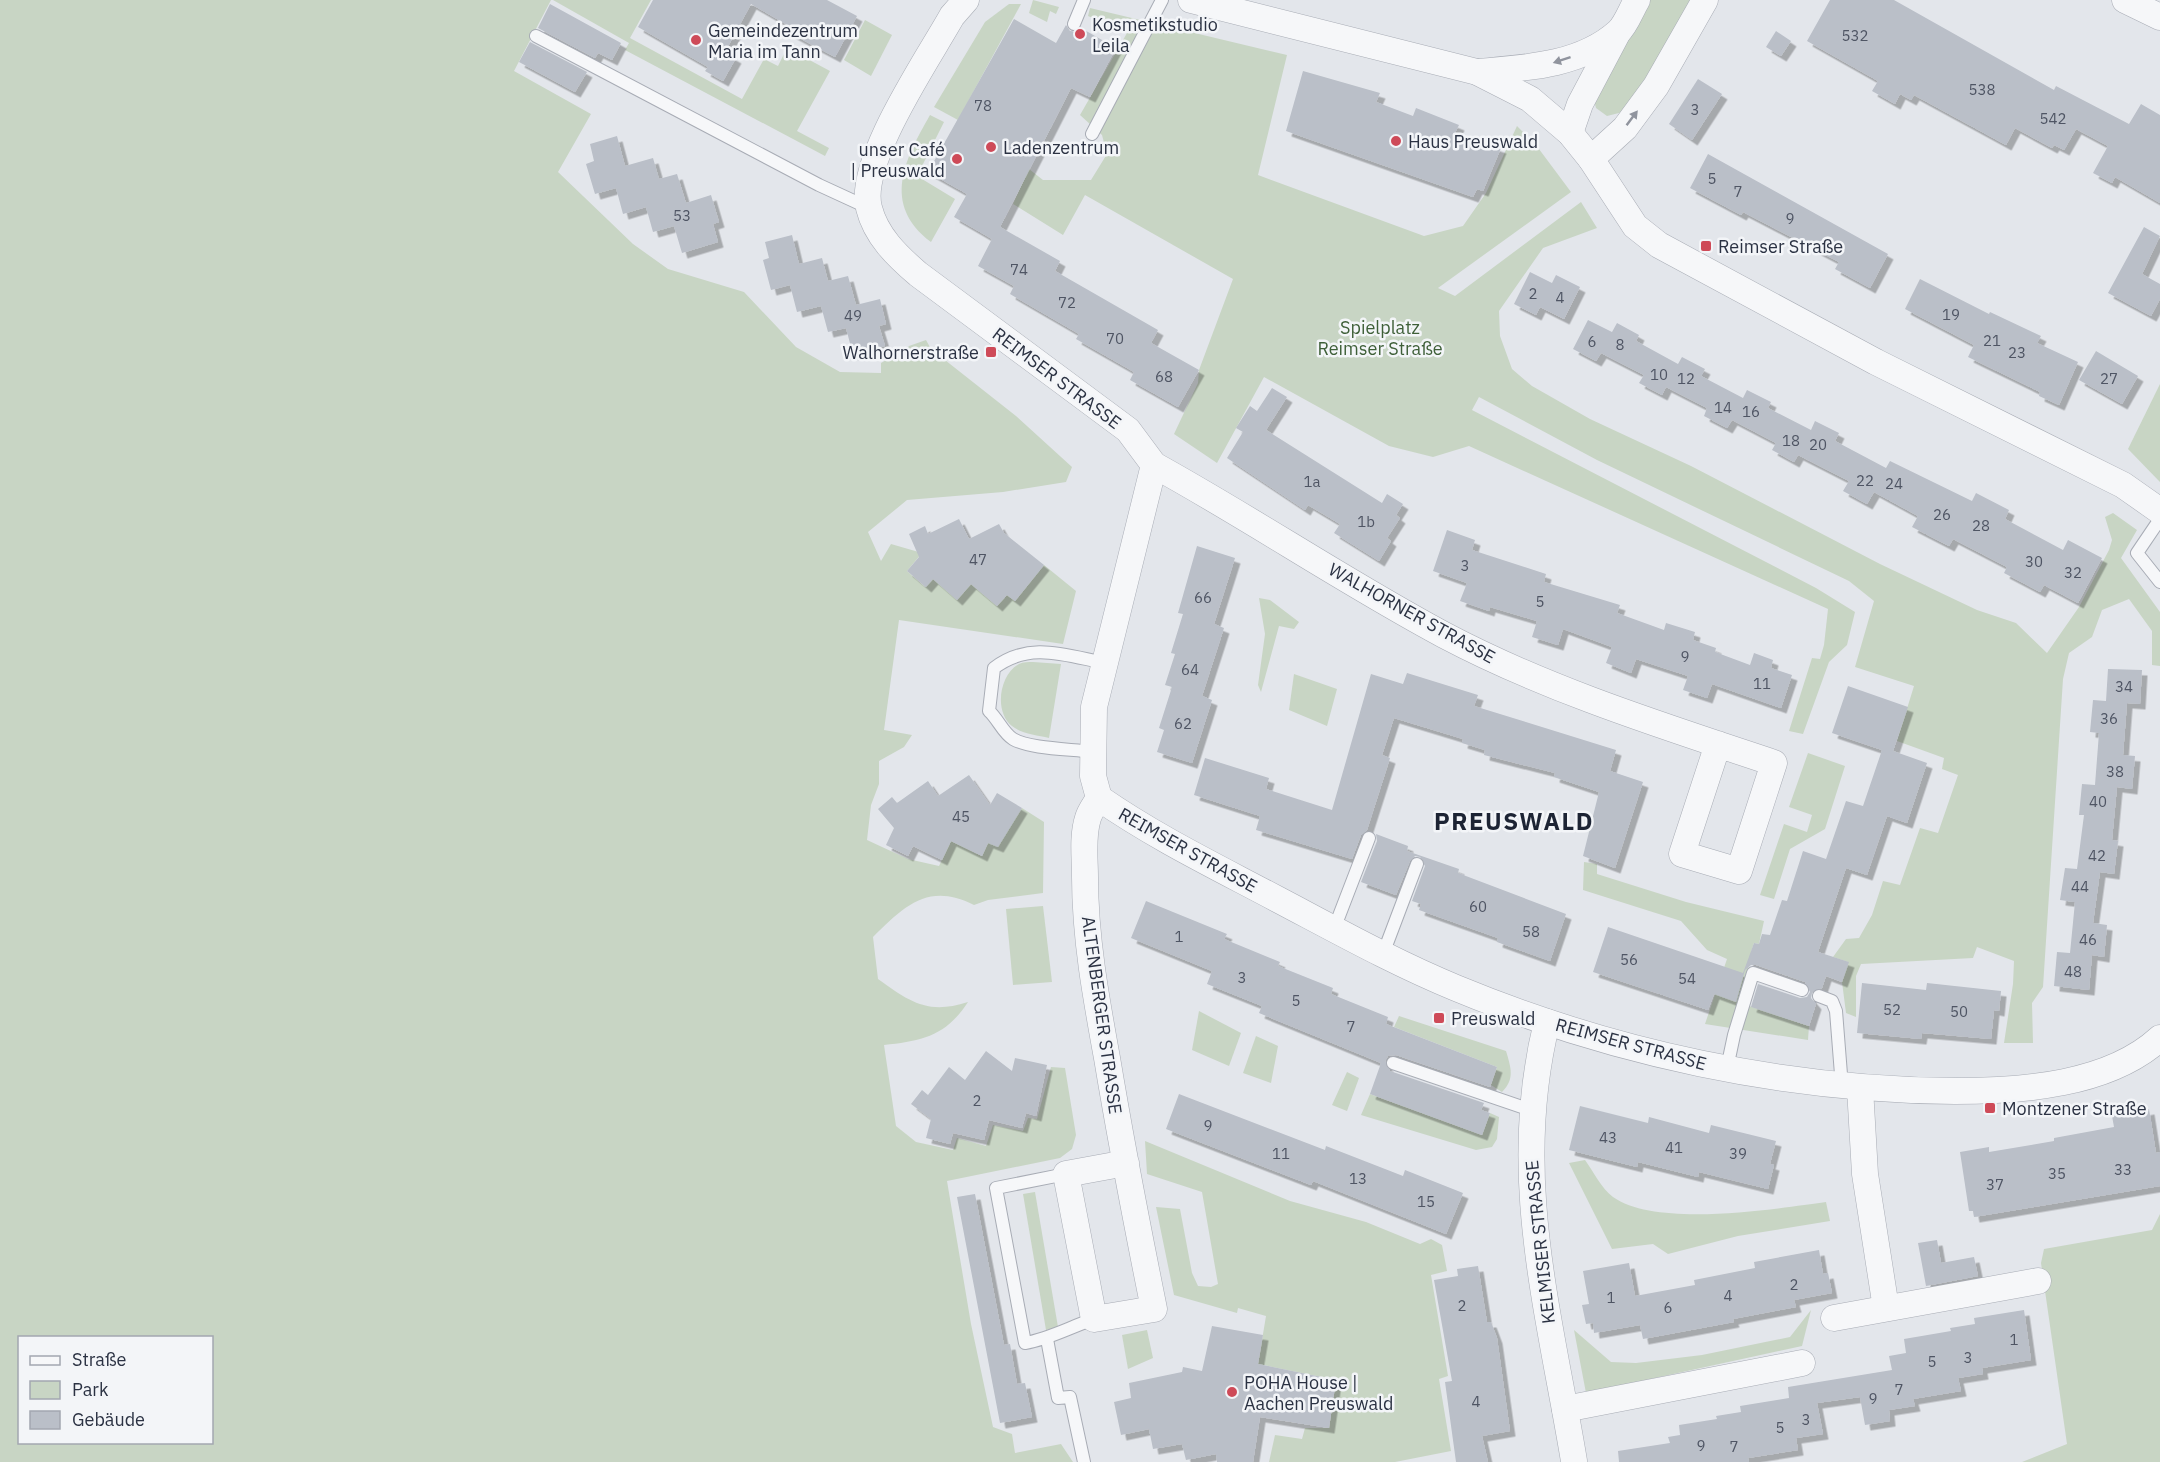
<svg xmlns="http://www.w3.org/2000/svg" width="2160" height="1462" font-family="'IBM Plex Sans',sans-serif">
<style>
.green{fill:#c8d5c4;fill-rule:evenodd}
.building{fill:#babfc8;filter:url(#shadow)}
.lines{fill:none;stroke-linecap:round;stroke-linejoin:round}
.service-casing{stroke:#a8acb5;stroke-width:14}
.minor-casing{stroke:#a8acb5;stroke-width:27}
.service{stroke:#f6f7f9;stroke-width:12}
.minor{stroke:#f6f7f9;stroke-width:26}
.oneway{fill:#90949e}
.poi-dot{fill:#ce4a58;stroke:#f3f5f8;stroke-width:2}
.labels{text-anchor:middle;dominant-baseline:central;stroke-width:5;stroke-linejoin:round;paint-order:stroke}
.number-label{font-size:15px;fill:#4f5564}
.poi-label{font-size:18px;fill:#2b3243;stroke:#f3f5f8;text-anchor:start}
.park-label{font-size:18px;fill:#3e5f38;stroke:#f3f5f8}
.street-label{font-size:18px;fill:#2b3243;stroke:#f3f5f8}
.district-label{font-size:24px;font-weight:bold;letter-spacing:1.5px;fill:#1d2434;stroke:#f3f5f8}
</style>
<defs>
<filter id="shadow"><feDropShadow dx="5.5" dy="5.5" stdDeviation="0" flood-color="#0004"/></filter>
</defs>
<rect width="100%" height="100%" fill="#e3e6eb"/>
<g class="green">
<path d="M0 0H551L514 71 591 114 558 172 633 244 668 269 744 292 796 347 840 372 881 373V363L888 359 900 358 909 346 926 340 931 349 1016 416 1072 467 1066 482 1003 492 907 500 868 532 881 561 891 544 922 553 907 571 925 587 933 579 957 600 971 584 997 606 1007 595 1015 601 1044 565 1076 591 1063 644 899 620 884 730 912 735 904 747 879 761V784L871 805 867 840 908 859 939 866 951 841 982 856 988 843 1022 808 1044 822 1043 893 988 900 974 905C929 882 905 905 873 937L878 979C910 1002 928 1015 968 1002 946 1036 922 1041 884 1045L896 1126 916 1142 953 1150 957 1138 986 1146 993 1125 1023 1131 1028 1118 1037 1119 1051 1067 1065 1068 1076 1135 1072 1149 1060 1158 947 1181 971 1324 993 1427 1012 1434 1015 1453 1061 1444 1073 1462H0ZM20 1338H212V1442H20Z"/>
<polygon points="553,0 651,0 630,38 742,99 764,59 778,66 787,48 830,71 797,131 829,148 825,156 625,50 629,43"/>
<polygon points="1033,0 1059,7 1056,14 1050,11 1047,22 1029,13"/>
<polygon points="1649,0 1695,0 1633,102 1619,113 1607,116 1596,108 1593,96"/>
<polygon points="1009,4 1021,4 958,120 934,107 985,22"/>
<polygon points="1090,8 1287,55 1258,175 1424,236 1463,226 1486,193 1517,126 1536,145 1571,192 1438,288 1455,296 1581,202 1597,228 1543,248 1499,311 1500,336 1512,369 1532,386 1590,419 1691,466 1880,564 1977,610 2016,623 2047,653 2079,607 2109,550 2112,540 2105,517 2113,513 2137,530 2121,558 2160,612 2160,666 2152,665 2152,631 2129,599 2102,610 2092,637 2069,653 2063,679 2043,987 2032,1003 2033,1043 2004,1043 2013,984 2014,961 1977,947 1973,958 1861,964 1856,976 1856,1017 1846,1013 1842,982 1848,962 1833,957 1846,939 1859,938 1872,915 1883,881 1900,885 1920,828 1938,833 1958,775 1942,769 1944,758 1897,741 1914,686 1855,667 1874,601 1849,581 1597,460 1479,397 1472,410 1816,588 1855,612 1847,645 1829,662 1803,734 1789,731 1812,658 1820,659 1824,645 1828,609 1469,446 1433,457 1389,446 1264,377 1217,463 1174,434 1198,383 1199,370 1233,279 1085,195 1063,235 1013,204 1029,169 1043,180 1091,180 1107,154 1102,135 1080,115 1127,33 1088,16"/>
<polygon points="865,20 892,35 871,76 844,60"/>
<path d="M930 115 944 122 917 176 955 199 931 242C881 204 905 159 930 115Z"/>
<polygon points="2160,384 2160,482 2128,449"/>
<polygon points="1259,598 1270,600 1299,622 1294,629 1279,626 1261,692 1258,685 1265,634"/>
<path d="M1033 662 1061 664 1049 738C1037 735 1022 734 1012 726 994 712 999 675 1019 664 1023 662 1029 662 1033 662Z"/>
<polygon points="1294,674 1337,689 1327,726 1289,710"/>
<polygon points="1808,753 1845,766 1825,829 1790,849 1774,899 1760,895 1784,824 1807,832 1812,815 1789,807"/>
<polygon points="1584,862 1597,864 1597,874 1686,902 1764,921 1759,944 1754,943 1751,952 1753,953 1737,1002 1809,1026 1808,1040 1705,1024 1727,959 1707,950 1681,921 1583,890"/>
<polygon points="1043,906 1052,982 1013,985 1006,909"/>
<polygon points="1199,1011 1241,1033 1229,1066 1192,1050"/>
<path d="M1399 1016 1506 1051C1511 1068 1515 1079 1502 1092L1491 1085 1497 1067 1394 1027Z"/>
<polygon points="1256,1036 1278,1046 1271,1083 1243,1073"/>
<polygon points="1347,1072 1359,1078 1347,1111 1332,1105"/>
<polygon points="1370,1094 1482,1135 1490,1113 1499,1117 1497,1139 1492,1147 1476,1150 1361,1115"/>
<polygon points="1145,1141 1290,1201 1366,1222 1420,1244 1431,1239 1442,1245 1447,1271 1431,1275 1448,1376 1439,1379 1451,1451 1395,1462 1269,1462 1275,1435 1302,1439 1305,1428 1329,1428 1336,1380 1258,1364 1266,1316 1238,1308 1237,1313 1174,1295 1156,1207 1180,1209 1192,1273 1198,1286 1211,1287 1218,1284 1202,1192 1147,1174"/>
<path d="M1585 1160C1593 1171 1602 1189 1613 1197 1657 1228 1774 1209 1826 1202L1830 1221 1738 1236 1668 1254 1653 1244 1612 1249 1569 1163Z"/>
<polygon points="1035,1192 1058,1327 1046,1330 1023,1194"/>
<polygon points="2160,1214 2160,1462 2022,1462 2067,1444 2041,1263 2044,1249 2152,1230"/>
<polygon points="1811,1310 1802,1346 1586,1393 1574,1330 1611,1362 1636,1363 1702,1355 1790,1337"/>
<polygon points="1147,1330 1153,1358 1128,1369 1122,1335"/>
</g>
<g class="building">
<polygon points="653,0 827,0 857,16 835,57 786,31 789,26 751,4 725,52 736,58 723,81 705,71 708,67 638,27"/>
<polygon points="1830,0 1894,0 2054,90 2056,86 2129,124 2141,104 2160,115 2160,203 2115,177 2112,183 2093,173 2108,146 2076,129 2064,150 2054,145 2052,148 2015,128 2006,145 1914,95 1911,100 1900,94 1895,104 1872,91 1878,81 1807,41"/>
<polygon points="550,4 621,43 612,60 598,53 595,58 538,28"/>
<polygon points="1014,19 1056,43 1066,25 1070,31 1076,32 1081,28 1116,48 1090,97 1071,88 1000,227 1060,261 1055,271 1158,330 1151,343 1199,370 1178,407 1130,380 1134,372 1076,339 1079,334 1010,294 1014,286 978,266 992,239 954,217 967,194 928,172"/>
<polygon points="1776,31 1791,41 1781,56 1766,47"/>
<polygon points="530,42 587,72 575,92 519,62"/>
<polygon points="1303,71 1380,93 1376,102 1413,116 1416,108 1459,125 1455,133 1501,148 1483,191 1477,189 1473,197 1286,131"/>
<polygon points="1698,79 1722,94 1692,140 1669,124"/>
<polygon points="617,136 625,166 653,158 659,179 677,174 686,203 711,195 719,222 713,224 718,242 682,253 674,226 653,232 646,207 623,214 616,188 595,194 586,164 594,161 590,144"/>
<polygon points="1708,154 1888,254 1870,288 1835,269 1839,262 1743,212 1741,215 1690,188"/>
<polygon points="2144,227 2160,236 2142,274 2160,284 2160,299 2151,316 2108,293"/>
<polygon points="792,235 799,264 822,258 828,281 848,276 856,305 880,299 886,324 879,326 885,346 853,355 846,328 828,332 821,306 797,312 790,285 771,290 763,260 769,258 765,242"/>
<polygon points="1530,272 1552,283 1556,275 1580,287 1564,319 1540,307 1536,315 1514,304"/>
<polygon points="1920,279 1989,314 1990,312 2041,336 2037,343 2078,362 2059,405 2039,396 2040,392 1968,357 1974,345 1905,309"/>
<polygon points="1588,320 1612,332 1617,323 1639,335 1636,341 1678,364 1682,357 1705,369 1701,376 1743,398 1747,390 1771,402 1768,408 1811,430 1815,421 1839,433 1835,441 1886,468 1890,461 1972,501 1976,493 2009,510 2005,519 2063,550 2068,540 2102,558 2078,603 2044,585 2040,592 2004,573 2007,567 1953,539 1949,546 1912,527 1918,516 1874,492 1867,504 1843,491 1849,481 1798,455 1794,462 1772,450 1776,443 1732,420 1727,428 1704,416 1707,408 1666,387 1662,395 1639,383 1644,375 1601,353 1596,361 1573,349"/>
<polygon points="2096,351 2138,376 2122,404 2079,380"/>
<polygon points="1272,388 1287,397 1266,430 1382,503 1387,494 1403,504 1396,515 1400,518 1387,538 1391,541 1379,561 1334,533 1340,524 1308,505 1305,510 1227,458 1243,432 1236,428 1250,406 1257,411"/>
<polygon points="959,519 969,539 999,524 1004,533 1044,565 1015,601 1007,595 997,606 971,584 957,600 933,579 926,587 907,571 919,557 909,534 925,526 928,534"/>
<polygon points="1447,530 1475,540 1472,550 1546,574 1544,582 1620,605 1617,613 1664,630 1666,623 1695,632 1693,640 1716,648 1715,652 1750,665 1754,653 1773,660 1771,668 1792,675 1781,708 1712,684 1707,698 1683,690 1688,676 1636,659 1631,673 1606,663 1612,647 1563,629 1558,645 1532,637 1537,621 1490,607 1489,611 1460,601 1467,583 1433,571"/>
<polygon points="1197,546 1235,558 1214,624 1224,628 1202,696 1212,700 1192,763 1157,752 1164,730 1159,728 1172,687 1165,685 1175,654 1171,653 1183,614 1178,613"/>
<polygon points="2108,669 2142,670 2140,704 2127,703 2123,755 2135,756 2132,789 2117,787 2112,840 2118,841 2114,874 2100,872 2093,923 2107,925 2104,957 2092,955 2089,990 2054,986 2057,952 2070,953 2075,902 2060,900 2065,868 2077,869 2084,815 2079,815 2082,784 2095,785 2099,733 2090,732 2093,700 2106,701"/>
<polygon points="1407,673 1478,695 1474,706 1616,750 1610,771 1643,782 1615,868 1583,856 1599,792 1554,777 1555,773 1484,755 1485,750 1462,743 1463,739 1394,718 1382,755 1390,758 1367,830 1361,835 1352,859 1256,830 1260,816 1194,795 1205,758 1269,778 1266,789 1332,810 1371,674 1403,684"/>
<polygon points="1848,686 1908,707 1893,751 1927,763 1907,823 1887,816 1867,875 1846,868 1818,952 1849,962 1842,982 1826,976 1822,988 1812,993 1811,998 1816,1004 1809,1026 1751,1007 1758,984 1800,998 1807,997 1810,992 1805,982 1756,965 1751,965 1745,970 1736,1002 1714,994 1708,1010 1593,972 1608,927 1743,973 1754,943 1759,944 1762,934 1770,935 1782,900 1787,901 1803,851 1826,859 1846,801 1863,806 1882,750 1832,733"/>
<polygon points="969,775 990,805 997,793 1022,808 998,847 988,843 982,856 951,841 942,860 913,846 908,856 886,845 894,828 878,809 892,797 897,803 928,781 938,796"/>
<polygon points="1376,834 1408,846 1407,851 1459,869 1458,873 1566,914 1550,961 1497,942 1498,938 1419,910 1421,904 1412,901 1425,866 1420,857 1415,856 1410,861 1396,895 1361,882 1377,841"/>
<polygon points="1146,901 1227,934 1224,939 1280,962 1278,966 1333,988 1331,994 1388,1017 1386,1024 1497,1067 1490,1087 1396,1055 1388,1056 1385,1061 1390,1071 1484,1103 1481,1110 1490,1113 1482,1135 1370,1094 1381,1063 1259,1013 1262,1006 1207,984 1212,971 1131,938"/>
<polygon points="1862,983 1926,990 1927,983 2001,991 1999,1011 1994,1010 1991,1039 1922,1033 1921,1039 1857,1033"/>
<polygon points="986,1051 1012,1071 1015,1058 1047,1065 1036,1116 1026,1113 1022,1128 989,1120 984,1140 953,1133 950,1144 926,1138 931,1119 911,1104 922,1090 928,1095 949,1067 965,1080"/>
<polygon points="1179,1094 1325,1150 1326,1146 1403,1176 1405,1170 1463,1193 1446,1234 1313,1181 1311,1185 1166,1129"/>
<polygon points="1580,1106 1648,1123 1649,1117 1709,1133 1711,1125 1776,1141 1770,1164 1774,1165 1768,1189 1699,1172 1698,1177 1638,1162 1637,1167 1569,1150"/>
<polygon points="2149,1109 2156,1153 2160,1152 2160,1186 1974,1217 1973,1211 1969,1211 1960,1152 1989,1147 1989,1152 2054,1141 2054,1138 2114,1127 2112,1116"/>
<polygon points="975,1194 1004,1345 1010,1344 1017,1384 1025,1383 1032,1417 1000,1423 957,1197"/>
<polygon points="1937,1240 1941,1263 1974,1257 1978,1276 1926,1286 1918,1243"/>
<polygon points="1819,1250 1823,1274 1828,1273 1832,1293 1794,1300 1796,1307 1733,1319 1734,1322 1643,1339 1640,1325 1594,1333 1593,1323 1586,1324 1582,1305 1589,1304 1583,1271 1629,1263 1635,1296 1695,1285 1694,1280 1755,1268 1754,1262"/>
<polygon points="1478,1266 1487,1322 1491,1322 1497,1338 1510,1431 1482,1436 1488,1462 1456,1462 1445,1382 1452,1381 1434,1280 1458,1276 1457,1269"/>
<polygon points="2024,1310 2031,1360 1982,1368 1983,1374 1958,1378 1961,1391 1913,1399 1915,1406 1889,1410 1890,1421 1865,1425 1860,1397 1817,1403 1823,1434 1796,1438 1798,1450 1748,1458 1749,1462 1619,1462 1618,1451 1670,1443 1668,1437 1680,1435 1679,1425 1717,1419 1716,1416 1741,1412 1740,1406 1789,1398 1788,1387 1892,1370 1889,1356 1906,1353 1904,1339 1951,1331 1950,1328 1975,1324 1974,1318"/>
<polygon points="1212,1326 1263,1335 1258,1364 1336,1380 1329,1428 1260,1417 1253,1462 1217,1462 1216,1454 1186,1460 1182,1444 1153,1449 1149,1429 1121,1435 1114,1402 1131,1398 1129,1383 1182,1372 1183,1367 1202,1371"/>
</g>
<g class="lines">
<defs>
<g id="service">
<polyline points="1074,24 1084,0"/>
<polyline points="536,36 819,185 869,208"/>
<polyline points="1092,134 1162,0"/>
<polyline points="2160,519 2137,553 2160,582"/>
<path d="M1092 752C1072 749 1030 749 1013 739 1003 733 998 719 989 711L994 668C1030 641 1064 655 1105 663"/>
<polyline points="1334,929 1369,838"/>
<polyline points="1383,954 1417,864"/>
<polyline points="1819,996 1832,1001 1836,1011 1842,1087"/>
<polyline points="1393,1063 1531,1110"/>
<polyline points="1727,1068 1734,1035 1753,973 1802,990"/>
<path d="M1066 1174 996 1188 1025 1343C1049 1339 1070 1327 1094 1319"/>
<polyline points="1047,1339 1058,1398 1070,1397 1084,1462"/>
</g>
<g id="minor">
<path d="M966 0 952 16C928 59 857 162 869 208 876 236 897 256 918 274L1128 430 1154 465 1094 707 1093 776 1099 798C1155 837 1217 867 1277 899 1336 930 1395 963 1456 988 1613 1053 1785 1090 1955 1091 2022 1091 2109 1085 2160 1038"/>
<polyline points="1191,0 1477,72 1530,99 1570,133 1591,159 1635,226 1659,245 1876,362 2123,485 2160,511"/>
<polyline points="2125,0 2160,17"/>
<path d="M1477 72C1524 68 1580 66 1618 32 1626 25 1631 10 1637 0"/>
<polyline points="1570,133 1580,104 1617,34"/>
<polyline points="1591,159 1625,128 1656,86 1705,0"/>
<path d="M1154 465C1252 519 1345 582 1444 635 1548 690 1663 726 1774 763L1739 871 1682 854 1718 744"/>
<path d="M1099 798C1095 805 1090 811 1088 818 1082 836 1085 859 1085 877 1085 938 1096 998 1107 1058 1121 1142 1137 1225 1154 1309L1094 1319 1066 1174 1126 1163"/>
<path d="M1547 1022C1509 1174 1549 1311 1574 1461"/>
<polyline points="1860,1088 1865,1174 1886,1308"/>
<polyline points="1834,1318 2038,1281"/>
<polyline points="1565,1409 1802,1363"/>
</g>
</defs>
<use href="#service" class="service-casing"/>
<use href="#minor" class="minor-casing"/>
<use href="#service" class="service"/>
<use href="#minor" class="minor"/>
</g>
<defs><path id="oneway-solid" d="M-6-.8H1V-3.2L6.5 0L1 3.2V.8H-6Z" transform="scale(1.5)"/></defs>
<g class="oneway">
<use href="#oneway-solid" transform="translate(1562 60) rotate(162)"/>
<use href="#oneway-solid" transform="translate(1632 118) rotate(-53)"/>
</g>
<g class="poi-dot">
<circle cx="1080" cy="34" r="6"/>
<circle cx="696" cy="40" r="6"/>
<circle cx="1396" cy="141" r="6"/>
<circle cx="991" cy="147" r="6"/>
<circle cx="957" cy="159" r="6"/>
<rect x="1700" y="240" width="12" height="12" rx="3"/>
<rect x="985" y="346" width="12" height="12" rx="3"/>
<rect x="1433" y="1012" width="12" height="12" rx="3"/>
<rect x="1984" y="1102" width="12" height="12" rx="3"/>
<circle cx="1232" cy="1392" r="6"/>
</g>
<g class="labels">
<g class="number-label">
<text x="1855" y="35">532</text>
<text x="1982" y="89">538</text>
<text x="983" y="105">78</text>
<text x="1695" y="109">3</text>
<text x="2053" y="118">542</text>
<text x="1712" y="178">5</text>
<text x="1738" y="191">7</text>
<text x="682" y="215">53</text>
<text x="1790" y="218">9</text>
<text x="1019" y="269">74</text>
<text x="1533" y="293">2</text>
<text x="1560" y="297">4</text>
<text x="1067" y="302">72</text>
<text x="1951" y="314">19</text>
<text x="853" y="315">49</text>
<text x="1115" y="338">70</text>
<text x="1992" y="340">21</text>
<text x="1592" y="341">6</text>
<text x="1620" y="344">8</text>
<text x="2017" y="352">23</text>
<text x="1659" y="374">10</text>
<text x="1164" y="376">68</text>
<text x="1686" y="378">12</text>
<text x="2109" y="378">27</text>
<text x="1723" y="407">14</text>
<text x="1751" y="411">16</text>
<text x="1791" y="440">18</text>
<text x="1818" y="444">20</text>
<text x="1865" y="480">22</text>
<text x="1312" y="481">1a</text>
<text x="1894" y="483">24</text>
<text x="1942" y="514">26</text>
<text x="1366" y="521">1b</text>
<text x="1981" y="525">28</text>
<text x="978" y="559">47</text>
<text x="2034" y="561">30</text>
<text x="1465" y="565">3</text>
<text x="2073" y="572">32</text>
<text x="1203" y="597">66</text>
<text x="1540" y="601">5</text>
<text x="1685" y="656">9</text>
<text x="1190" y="669">64</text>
<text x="1762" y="683">11</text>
<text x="2124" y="686">34</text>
<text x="2109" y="718">36</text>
<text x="1183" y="723">62</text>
<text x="2115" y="771">38</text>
<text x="2098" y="801">40</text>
<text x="961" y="816">45</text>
<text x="2097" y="855">42</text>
<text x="2080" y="886">44</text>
<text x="1478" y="906">60</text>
<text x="1531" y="931">58</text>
<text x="1179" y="936">1</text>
<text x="2088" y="939">46</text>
<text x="1629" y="959">56</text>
<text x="2073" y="971">48</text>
<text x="1242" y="977">3</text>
<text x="1687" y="978">54</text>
<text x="1296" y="1000">5</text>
<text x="1892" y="1009">52</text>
<text x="1959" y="1011">50</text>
<text x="1351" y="1026">7</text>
<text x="977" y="1100">2</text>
<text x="1208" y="1125">9</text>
<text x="1608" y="1137">43</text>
<text x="1674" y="1147">41</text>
<text x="1281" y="1153">11</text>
<text x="1738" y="1153">39</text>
<text x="2123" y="1169">33</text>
<text x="2057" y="1173">35</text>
<text x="1358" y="1178">13</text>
<text x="1995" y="1184">37</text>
<text x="1426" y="1201">15</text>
<text x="1794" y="1284">2</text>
<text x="1728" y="1295">4</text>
<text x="1611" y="1297">1</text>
<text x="1462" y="1305">2</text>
<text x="1668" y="1307">6</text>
<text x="2014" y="1339">1</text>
<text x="1968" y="1357">3</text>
<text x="1932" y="1361">5</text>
<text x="1899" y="1389">7</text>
<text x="1873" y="1398">9</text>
<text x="1476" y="1401">4</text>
<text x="1806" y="1419">3</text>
<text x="1780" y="1427">5</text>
<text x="1701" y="1445">9</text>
<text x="1734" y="1446">7</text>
</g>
<g class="poi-label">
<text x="1092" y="24">Kosmetikstudio<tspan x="1092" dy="21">Leila</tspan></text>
<text x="708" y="30">Gemeindezentrum<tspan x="708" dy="21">Maria im Tann</tspan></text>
<text x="1408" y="141">Haus Preuswald</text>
<text x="1003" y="147">Ladenzentrum</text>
<text x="945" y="149" text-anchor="end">unser Café<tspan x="945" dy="21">| Preuswald</tspan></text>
<text x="1718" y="246">Reimser Straße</text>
<text x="979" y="352" text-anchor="end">Walhornerstraße</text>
<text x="1451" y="1018">Preuswald</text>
<text x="2002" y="1108">Montzener Straße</text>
<text x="1244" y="1382">POHA House |<tspan x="1244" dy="21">Aachen Preuswald</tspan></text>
</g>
<g class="park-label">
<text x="1380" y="327">Spielplatz<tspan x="1380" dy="21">Reimser Straße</tspan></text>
</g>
<g class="street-label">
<text transform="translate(1057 378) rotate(37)">REIMSER STRASSE</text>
<text transform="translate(1412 613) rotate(29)">WALHORNER STRASSE</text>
<text transform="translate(1188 850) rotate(29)">REIMSER STRASSE</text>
<text transform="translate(1102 1015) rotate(82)">ALTENBERGER STRASSE</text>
<text transform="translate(1631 1044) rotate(15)">REIMSER STRASSE</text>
<text transform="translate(1540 1242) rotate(-96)">KELMISER STRASSE</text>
</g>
<g class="district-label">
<text x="1514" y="821">PREUSWALD</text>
</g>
</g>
<rect x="18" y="1336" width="195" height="108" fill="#f3f5f8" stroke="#a3a7b0" stroke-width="1.5"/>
<rect x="30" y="1356" width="30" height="9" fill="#f6f7f9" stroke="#a3a7b0" stroke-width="1.5"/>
<text x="72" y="1366" font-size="18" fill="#2b3243">Straße</text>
<rect x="30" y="1381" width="30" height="18" fill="#c8d5c4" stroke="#a3a7b0" stroke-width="1.5"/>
<text x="72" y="1396" font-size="18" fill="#2b3243">Park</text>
<rect x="30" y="1411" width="30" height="18" fill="#babfc8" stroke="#a3a7b0" stroke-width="1.5"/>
<text x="72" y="1426" font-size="18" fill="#2b3243">Gebäude</text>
</svg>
